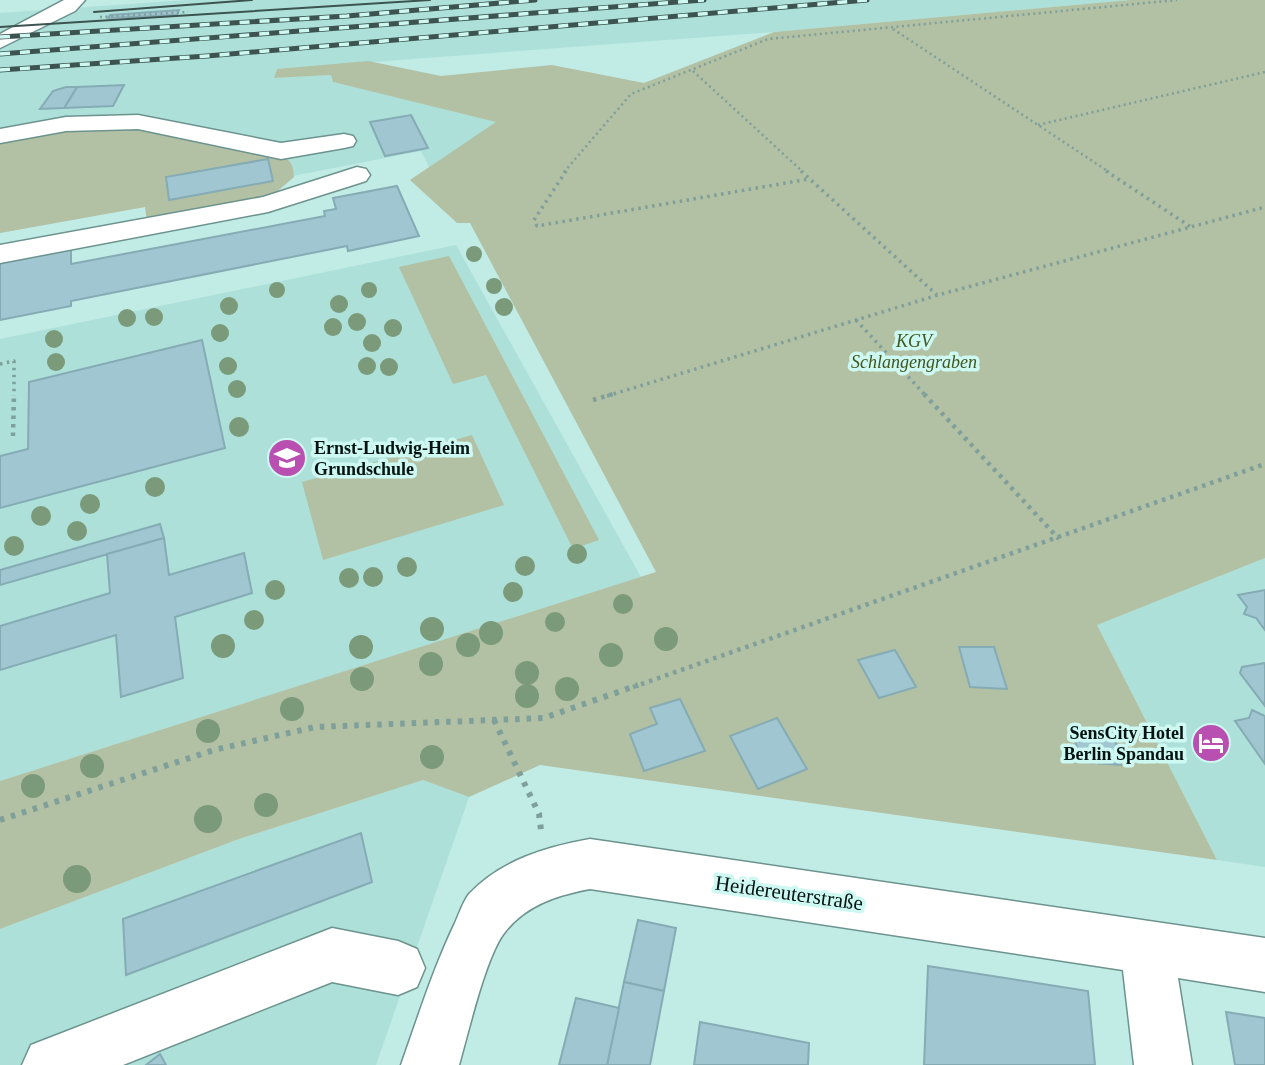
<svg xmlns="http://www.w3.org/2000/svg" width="1265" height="1065" font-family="'Times New Roman',serif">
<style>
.built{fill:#ade0d9}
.green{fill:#b2c0a3}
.building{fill:#a0c7d1;stroke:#85abb5;stroke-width:2}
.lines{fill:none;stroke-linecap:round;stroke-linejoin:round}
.minor-casing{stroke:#6c938e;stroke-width:3}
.path-far3{stroke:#7f9f9b;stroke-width:2.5;stroke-dasharray:2 3.5;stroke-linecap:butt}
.path-far2{stroke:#7f9f9b;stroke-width:3.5;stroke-dasharray:2.5 4.5;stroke-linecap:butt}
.path-far1{stroke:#7f9f9b;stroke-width:4.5;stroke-dasharray:3.5 5;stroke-linecap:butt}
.path{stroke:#7f9f9b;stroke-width:6;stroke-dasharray:4.5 7;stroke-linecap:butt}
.minor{fill:#fff;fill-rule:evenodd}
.tram{stroke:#3c5350;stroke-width:2}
.rail-casing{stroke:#3c5350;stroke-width:5}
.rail{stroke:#cef8f2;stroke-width:3.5;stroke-dasharray:10;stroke-linecap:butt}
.tree{fill:#7a9a79}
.labels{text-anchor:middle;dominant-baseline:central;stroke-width:7;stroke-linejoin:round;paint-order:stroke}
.park-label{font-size:18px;font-style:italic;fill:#405720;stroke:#cef8f2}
.poi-label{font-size:18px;font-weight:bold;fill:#041311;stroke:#cef8f2;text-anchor:start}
.near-street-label{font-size:21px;fill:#041311;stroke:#cef8f2}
</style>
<rect width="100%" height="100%" fill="#c1ebe5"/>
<g class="built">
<polygon points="187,0 1130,0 774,32 277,69 274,78 331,75 333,82 497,122 429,167 421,151 0,233 0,13"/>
<polygon points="456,245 641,577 0,781 0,339"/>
<polygon points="1265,558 1265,867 1217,860 1097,625"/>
<polygon points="423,780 469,797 376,1065 0,1065 0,929 239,839"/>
</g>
<g class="green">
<polygon points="1130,0 1265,0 1265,558 1097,625 1217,860 540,765 469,797 423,780 239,839 0,929 0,781 656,572 470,223 457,223 410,180 496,122 333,82 331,75 274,78 277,69 368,61 441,76 552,65 644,83 774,32"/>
<path d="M125 125 275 154C290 159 293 162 294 177L267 200 147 222 145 207 0 233V142L63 129Z"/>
<polygon points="449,256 599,540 573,549 486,375 453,384 399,267"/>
<polygon points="472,435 504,505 323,560 302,482"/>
</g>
<g class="building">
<polygon points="179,10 177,15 108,18 110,15"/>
<polygon points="124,85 113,106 64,108 77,87"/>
<polygon points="66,87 77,87 64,108 40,109 53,91"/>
<polygon points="411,115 428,148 385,156 370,122"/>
<polygon points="268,159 273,181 169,200 166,177"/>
<polygon points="397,186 419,236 348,251 347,246 71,301 71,306 0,320 0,261 71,247 71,264 325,216 324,211 336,209 333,198"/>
<polygon points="202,340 225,448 0,508 0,456 28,449 29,382"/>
<polygon points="160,524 164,538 0,585 0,570"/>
<polygon points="164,538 169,575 244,553 252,593 175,617 183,678 121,697 116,635 0,670 0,626 110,593 107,554"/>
<polygon points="1265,590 1265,630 1256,618 1244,614 1247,607 1238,595"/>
<polygon points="959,647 994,647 1007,689 970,687"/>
<polygon points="895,650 916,687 879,698 858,660"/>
<polygon points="1265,663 1265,706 1240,673 1242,667"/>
<polygon points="680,699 705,751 644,771 630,734 657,724 650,708"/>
<polygon points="1252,710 1265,716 1265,764 1235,721 1249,718"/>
<polygon points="777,718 807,769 758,789 730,736"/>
<polygon points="1072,729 1113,731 1121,765 1081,762"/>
<polygon points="361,833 372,882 126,975 123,919"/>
<polygon points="638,920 676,928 664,991 624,982"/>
<polygon points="928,966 1088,991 1095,1065 924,1065"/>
<polygon points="624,982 664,991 650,1065 607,1065"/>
<polygon points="576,998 619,1008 607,1065 559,1065"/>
<polygon points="1226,1012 1265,1018 1265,1065 1235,1065"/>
<polygon points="700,1022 809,1043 808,1065 694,1065"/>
<polygon points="160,1054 166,1065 146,1065"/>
</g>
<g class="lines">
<defs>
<g id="minor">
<polygon points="64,0 85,0 75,11 0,48 0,34"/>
<polygon points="138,115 281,143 344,134 353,136 356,141 353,146 344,148 281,159 138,129 66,131 0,143 0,129 66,117"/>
<polygon points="357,167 366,169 370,175 366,181 268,212 0,263 0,245 263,197"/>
<path d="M590 839 1265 938V992L1178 978 1192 1065H1134L1123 970 590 889C558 895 526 905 505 932 486 955 468 1034 459 1065H401C418 1017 433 969 455 923 459 914 463 902 469 894 501 860 546 847 590 839Z"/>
<polygon points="332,928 398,941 417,949 425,968 417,987 398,995 332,982 123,1065 22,1065 31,1045"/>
</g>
</defs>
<use href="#minor" class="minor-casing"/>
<g class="path-far3">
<polyline points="100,17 188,12"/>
<polyline points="893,29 1109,172"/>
<polyline points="693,71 803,172"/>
<polyline points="1038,125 1265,72"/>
<polyline points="564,172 631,94 768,39 1177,0"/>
</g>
<g class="path-far2">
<polyline points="566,171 534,220 537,226 809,179"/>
<polyline points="801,171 937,295"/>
<polyline points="1106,171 1191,227"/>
<polyline points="856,320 926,396"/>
<polyline points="0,364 14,361 14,396"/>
<polyline points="607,396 938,295 1265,207"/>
</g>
<g class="path-far1">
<polyline points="924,394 1059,539"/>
<polyline points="593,400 613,394"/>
<polyline points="13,436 14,394"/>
<polyline points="633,687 1265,464"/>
</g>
<g class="path">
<polyline points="494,720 539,814 541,830"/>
<polyline points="0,820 214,750 315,727 544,718 638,685"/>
</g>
<use href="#minor" class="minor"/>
<g class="tram">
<polyline points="94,12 252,0"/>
<polyline points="0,27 430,0"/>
</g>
<defs>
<g id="rail">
<polyline points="0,37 347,16 535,0"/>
<polyline points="0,54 704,0"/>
<polyline points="0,70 207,56 867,0"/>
</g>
</defs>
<use href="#rail" class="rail-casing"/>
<use href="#rail" class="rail"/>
</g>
<g class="tree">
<circle cx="474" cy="254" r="8"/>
<circle cx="494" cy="286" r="8"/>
<circle cx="277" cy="290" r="8"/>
<circle cx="369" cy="290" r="8"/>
<circle cx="339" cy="304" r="9"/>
<circle cx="229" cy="306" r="9"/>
<circle cx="504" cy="307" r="9"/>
<circle cx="154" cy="317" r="9"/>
<circle cx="127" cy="318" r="9"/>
<circle cx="357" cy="322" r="9"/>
<circle cx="333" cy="327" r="9"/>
<circle cx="393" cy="328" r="9"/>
<circle cx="220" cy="333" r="9"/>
<circle cx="54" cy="339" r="9"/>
<circle cx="372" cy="343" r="9"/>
<circle cx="56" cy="362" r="9"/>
<circle cx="228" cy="366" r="9"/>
<circle cx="367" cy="366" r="9"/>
<circle cx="389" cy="367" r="9"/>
<circle cx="237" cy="389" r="9"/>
<circle cx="239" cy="427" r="10"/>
<circle cx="155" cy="487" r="10"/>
<circle cx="90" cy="504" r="10"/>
<circle cx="41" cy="516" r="10"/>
<circle cx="77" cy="531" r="10"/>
<circle cx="14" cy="546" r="10"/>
<circle cx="577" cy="554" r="10"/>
<circle cx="525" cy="566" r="10"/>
<circle cx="407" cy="567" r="10"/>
<circle cx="373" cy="577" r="10"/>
<circle cx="349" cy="578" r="10"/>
<circle cx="275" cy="590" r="10"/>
<circle cx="513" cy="592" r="10"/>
<circle cx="623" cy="604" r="10"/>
<circle cx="254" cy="620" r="10"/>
<circle cx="555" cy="622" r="10"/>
<circle cx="432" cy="629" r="12"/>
<circle cx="491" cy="633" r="12"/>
<circle cx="666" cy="639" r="12"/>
<circle cx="468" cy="645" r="12"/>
<circle cx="223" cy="646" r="12"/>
<circle cx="361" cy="647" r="12"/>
<circle cx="611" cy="655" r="12"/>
<circle cx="431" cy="664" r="12"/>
<circle cx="527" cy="673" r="12"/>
<circle cx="362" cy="679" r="12"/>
<circle cx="567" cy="689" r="12"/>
<circle cx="527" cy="696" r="12"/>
<circle cx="292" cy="709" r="12"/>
<circle cx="208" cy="731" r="12"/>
<circle cx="432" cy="757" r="12"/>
<circle cx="92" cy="766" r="12"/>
<circle cx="33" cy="786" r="12"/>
<circle cx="266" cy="805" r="12"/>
<circle cx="208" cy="819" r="14"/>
<circle cx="77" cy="879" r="14"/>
</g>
<defs>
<symbol id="school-disc" viewBox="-11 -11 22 22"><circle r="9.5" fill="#b94fb0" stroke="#cef8f2"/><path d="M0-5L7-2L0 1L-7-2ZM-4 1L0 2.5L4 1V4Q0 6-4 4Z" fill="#fff"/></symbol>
<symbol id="hotel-disc" viewBox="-11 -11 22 22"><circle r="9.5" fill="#b94fb0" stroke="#cef8f2"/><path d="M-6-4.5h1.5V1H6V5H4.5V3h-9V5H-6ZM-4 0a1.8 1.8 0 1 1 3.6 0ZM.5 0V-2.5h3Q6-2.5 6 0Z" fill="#fff"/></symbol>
</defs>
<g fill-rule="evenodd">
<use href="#school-disc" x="265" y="436" width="44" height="44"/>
<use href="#hotel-disc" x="1189" y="721" width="44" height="44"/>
</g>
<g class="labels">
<g class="park-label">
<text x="914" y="341">KGV<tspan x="914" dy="21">Schlangengraben</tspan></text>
</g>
<g class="poi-label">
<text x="314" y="448">Ernst-Ludwig-Heim<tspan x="314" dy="21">Grundschule</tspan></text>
<text x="1184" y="733" text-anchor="end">SensCity Hotel<tspan x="1184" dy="21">Berlin Spandau</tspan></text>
</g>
<g class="near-street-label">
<text transform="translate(789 893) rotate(8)">Heidereuterstraße</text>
</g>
</g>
</svg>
